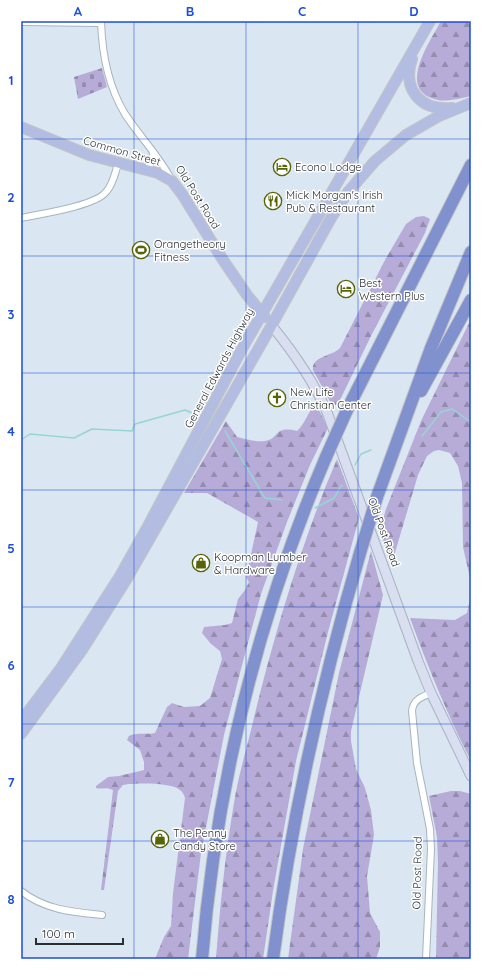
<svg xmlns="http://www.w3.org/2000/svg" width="492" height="980" font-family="Quicksand,sans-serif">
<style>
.forest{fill:url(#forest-firs)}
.cemetery{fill:url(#cemetery-stones)}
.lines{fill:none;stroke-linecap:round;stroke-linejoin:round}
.stream{stroke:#96d5d5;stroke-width:1.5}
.minor-casing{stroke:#a8b4bf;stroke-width:8}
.secondary-casing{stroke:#a8b4bf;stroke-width:11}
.primary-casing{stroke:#c3c4c6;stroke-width:12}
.motorway-casing{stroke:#c3c4c6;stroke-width:14}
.minor{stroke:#fff;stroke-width:6}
.secondary{stroke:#d9def0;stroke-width:9}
.primary{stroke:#b3bde1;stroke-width:10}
.motorway{stroke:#8091cd;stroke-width:12}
.motorway-bridge-casing{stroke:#c3c4c6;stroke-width:14;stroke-linecap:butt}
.motorway-bridge{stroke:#8091cd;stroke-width:12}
.grid{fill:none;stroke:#1d4ed8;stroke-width:1;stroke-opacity:0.55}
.labels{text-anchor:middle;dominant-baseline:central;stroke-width:3;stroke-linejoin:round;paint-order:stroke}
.street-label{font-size:11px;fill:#292e32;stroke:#fff}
.poi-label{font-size:11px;fill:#292e32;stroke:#fff;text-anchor:start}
.neatline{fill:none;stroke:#1d4ed8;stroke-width:1.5}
.grid-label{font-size:13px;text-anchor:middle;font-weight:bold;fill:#1d4ed8}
</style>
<defs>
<pattern id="forest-firs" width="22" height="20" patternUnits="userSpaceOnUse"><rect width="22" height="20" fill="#b7acd7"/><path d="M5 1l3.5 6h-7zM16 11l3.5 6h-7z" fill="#958caf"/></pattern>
<pattern id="cemetery-stones" width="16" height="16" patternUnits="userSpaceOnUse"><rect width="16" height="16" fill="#b7acd7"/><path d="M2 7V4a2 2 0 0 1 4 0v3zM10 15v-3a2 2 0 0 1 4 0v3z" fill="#958caf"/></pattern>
</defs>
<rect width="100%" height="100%" fill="#dae6f2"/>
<g class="forest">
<path d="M441 21H471V96C461 98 447 102 438 100 395 91 430 42 441 21Z"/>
<path d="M424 216 430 219 425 233 371 336 341 398 337 405H332L313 370C311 356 333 356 340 348L385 260 406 224 416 217Z"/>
<path d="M471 319V761C447 714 428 667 410 618L455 620 467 613 471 595 470 578 463 547 462 483 458 466 450 453 439 450 434 451 427 456 418 475 391 566 380 530 386 509 421 421Z"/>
<path d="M316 404 328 428 310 465 287 522 261 594 241 669 224 735 201 853 188 959H155L164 937 171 926 173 893 185 798C184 795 183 792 180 790 170 782 135 783 123 785L118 791 104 890H101L113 790C105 786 103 790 96 788V786L108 777 119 776 144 770V762L140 750 127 740 129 736C137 732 146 735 155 733L167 707 172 703 184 707 200 706 210 698 222 659 220 651 211 644 202 633 204 627 225 625 232 623 238 599 245 590 249 582 246 577 258 522 207 493H184L226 421 237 437C245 439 256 442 265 441 280 439 273 425 297 431 306 423 307 412 316 404Z"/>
<path d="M337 459 359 518 328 632 296 761 273 891 263 959H216C220 907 225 855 234 803 238 778 245 754 251 730 273 638 300 546 337 459Z"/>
<polygon points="371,551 383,595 351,731 351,741 356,769 365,788 371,810 374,835 367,876 370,913 380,932 380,947 376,959 288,959 303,849 339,673"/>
<polygon points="451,791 460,791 471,794 471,959 436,959 438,862 437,837 429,796"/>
</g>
<polygon class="cemetery" points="102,68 107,87 78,99 74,77"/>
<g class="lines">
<g class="stream">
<polyline points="225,431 265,498 282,500"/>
<polyline points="422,436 441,412 452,409 471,422"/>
<polyline points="21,440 30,434 74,438 92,429 132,431 135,424 185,410 197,415"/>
<polyline points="355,465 361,454 371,450"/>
<polyline points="315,508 334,498 342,485"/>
</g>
<defs>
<g id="minor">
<path d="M101 21C102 54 108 86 125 114 140 137 159 156 171 179"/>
<polyline points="21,22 101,23"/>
<polyline points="146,170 152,161 153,152"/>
<path d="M21 218C40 214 95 206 106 192 113 185 115 173 118 164"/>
<path d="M21 891C45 910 73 912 102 915"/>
<path d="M426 959 431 849 430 829 417 763 412 711C413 700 421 697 431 693"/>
</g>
<path id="secondary" d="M272 326C294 353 313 380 327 412L418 661 431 693 471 776"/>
<g id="primary">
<path d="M412 59C402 89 420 111 452 108"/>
<polyline points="21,127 89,155 158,173 172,181 182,194 223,260 247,295 265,317"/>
<polyline points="21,721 61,668 120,576 147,528 243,347 430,21"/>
<polyline points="21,734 82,650 126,580 264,339 331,218 348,192 375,161 406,135 439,116 471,103"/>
</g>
<g id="motorway">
<polyline points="421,391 471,300"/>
<polyline points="347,410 471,165"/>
<polyline points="377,497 431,348 471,252"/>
<path d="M202 959C216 787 258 616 326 457"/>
<path d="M273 959C291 821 321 686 360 553"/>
</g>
</defs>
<use href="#minor" class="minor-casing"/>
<use href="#secondary" class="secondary-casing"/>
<use href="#primary" class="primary-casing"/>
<use href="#motorway" class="motorway-casing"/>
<use href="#minor" class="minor"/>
<use href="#secondary" class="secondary"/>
<use href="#primary" class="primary"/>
<use href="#motorway" class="motorway"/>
<defs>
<g id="motorway-bridge">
<polyline points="326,457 347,410"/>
<polyline points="360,553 377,497"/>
</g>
</defs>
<use href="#motorway-bridge" class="motorway-bridge-casing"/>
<use href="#motorway-bridge" class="motorway-bridge"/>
</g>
<path class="grid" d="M134 21V959M246 21V959M358 21V959M21 139H471M21 256H471M21 373H471M21 490H471M21 607H471M21 724H471M21 841H471"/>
<defs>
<symbol id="hotel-ring" viewBox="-11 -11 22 22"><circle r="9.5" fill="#fff" stroke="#576509" stroke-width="1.5"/><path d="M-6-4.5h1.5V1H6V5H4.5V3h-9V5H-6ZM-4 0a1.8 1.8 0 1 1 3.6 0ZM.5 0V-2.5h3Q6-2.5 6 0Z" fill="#576509"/></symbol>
<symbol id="restaurant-ring" viewBox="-11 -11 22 22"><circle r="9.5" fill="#fff" stroke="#576509" stroke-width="1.5"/><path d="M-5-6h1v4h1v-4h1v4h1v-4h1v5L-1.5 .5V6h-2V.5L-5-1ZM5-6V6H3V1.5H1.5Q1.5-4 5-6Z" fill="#576509"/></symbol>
<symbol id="stadium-ring" viewBox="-11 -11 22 22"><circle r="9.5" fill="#fff" stroke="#576509" stroke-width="1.5"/><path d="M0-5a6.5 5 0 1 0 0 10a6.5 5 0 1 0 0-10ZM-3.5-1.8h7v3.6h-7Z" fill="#576509"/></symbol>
<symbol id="church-ring" viewBox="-11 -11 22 22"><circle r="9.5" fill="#fff" stroke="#576509" stroke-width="1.5"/><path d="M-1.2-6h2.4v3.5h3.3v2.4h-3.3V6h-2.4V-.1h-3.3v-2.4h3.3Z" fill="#576509"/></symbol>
<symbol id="shop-ring" viewBox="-11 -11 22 22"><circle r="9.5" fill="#fff" stroke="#576509" stroke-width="1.5"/><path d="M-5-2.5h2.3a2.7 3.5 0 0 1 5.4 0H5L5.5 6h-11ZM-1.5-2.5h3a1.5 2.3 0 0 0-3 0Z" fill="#576509"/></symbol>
</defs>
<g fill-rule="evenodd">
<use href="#hotel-ring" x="272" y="157" width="20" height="20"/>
<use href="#restaurant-ring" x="263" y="191" width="20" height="20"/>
<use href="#stadium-ring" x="131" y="240" width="20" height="20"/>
<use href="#hotel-ring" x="336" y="279" width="20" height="20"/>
<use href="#church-ring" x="267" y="388" width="20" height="20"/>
<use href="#shop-ring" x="191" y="553" width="20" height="20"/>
<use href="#shop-ring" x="150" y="829" width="20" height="20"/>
</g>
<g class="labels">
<g class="street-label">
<text transform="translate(122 151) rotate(16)">Common Street</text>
<text transform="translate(198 197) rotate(58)">Old Post Road</text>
<text transform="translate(219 368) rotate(-62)">General Edwards Highway</text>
<text transform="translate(384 532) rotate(70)">Old Post Road</text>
<text transform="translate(417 873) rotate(-89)">Old Post Road</text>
</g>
<g class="poi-label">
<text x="295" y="167">Econo Lodge</text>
<text x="286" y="195">Mick Morgan's Irish<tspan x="286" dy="13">Pub &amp; Restaurant</tspan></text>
<text x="154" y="244">Orangetheory<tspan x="154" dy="13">Fitness</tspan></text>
<text x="359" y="283">Best<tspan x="359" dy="13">Western Plus</tspan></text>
<text x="290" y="392">New Life<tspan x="290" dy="13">Christian Center</tspan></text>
<text x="214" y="557">Koopman Lumber<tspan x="214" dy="13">&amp; Hardware</tspan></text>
<text x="173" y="833">The Penny<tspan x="173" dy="13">Candy Store</tspan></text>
</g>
</g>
<rect width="492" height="980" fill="none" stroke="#ffffff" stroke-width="44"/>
<path d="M36 938v6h87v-6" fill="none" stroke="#292e32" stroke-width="2"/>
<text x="42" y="938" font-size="12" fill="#292e32" stroke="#ffffff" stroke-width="3" paint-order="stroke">100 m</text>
<rect x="22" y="22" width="448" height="936" class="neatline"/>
<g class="grid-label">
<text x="78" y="16">A</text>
<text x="190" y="16">B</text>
<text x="302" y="16">C</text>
<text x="414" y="16">D</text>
<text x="11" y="85">1</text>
<text x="11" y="202">2</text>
<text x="11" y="319">3</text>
<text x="11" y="436">4</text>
<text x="11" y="553">5</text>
<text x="11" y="670">6</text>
<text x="11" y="787">7</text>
<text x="11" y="904">8</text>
</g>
</svg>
